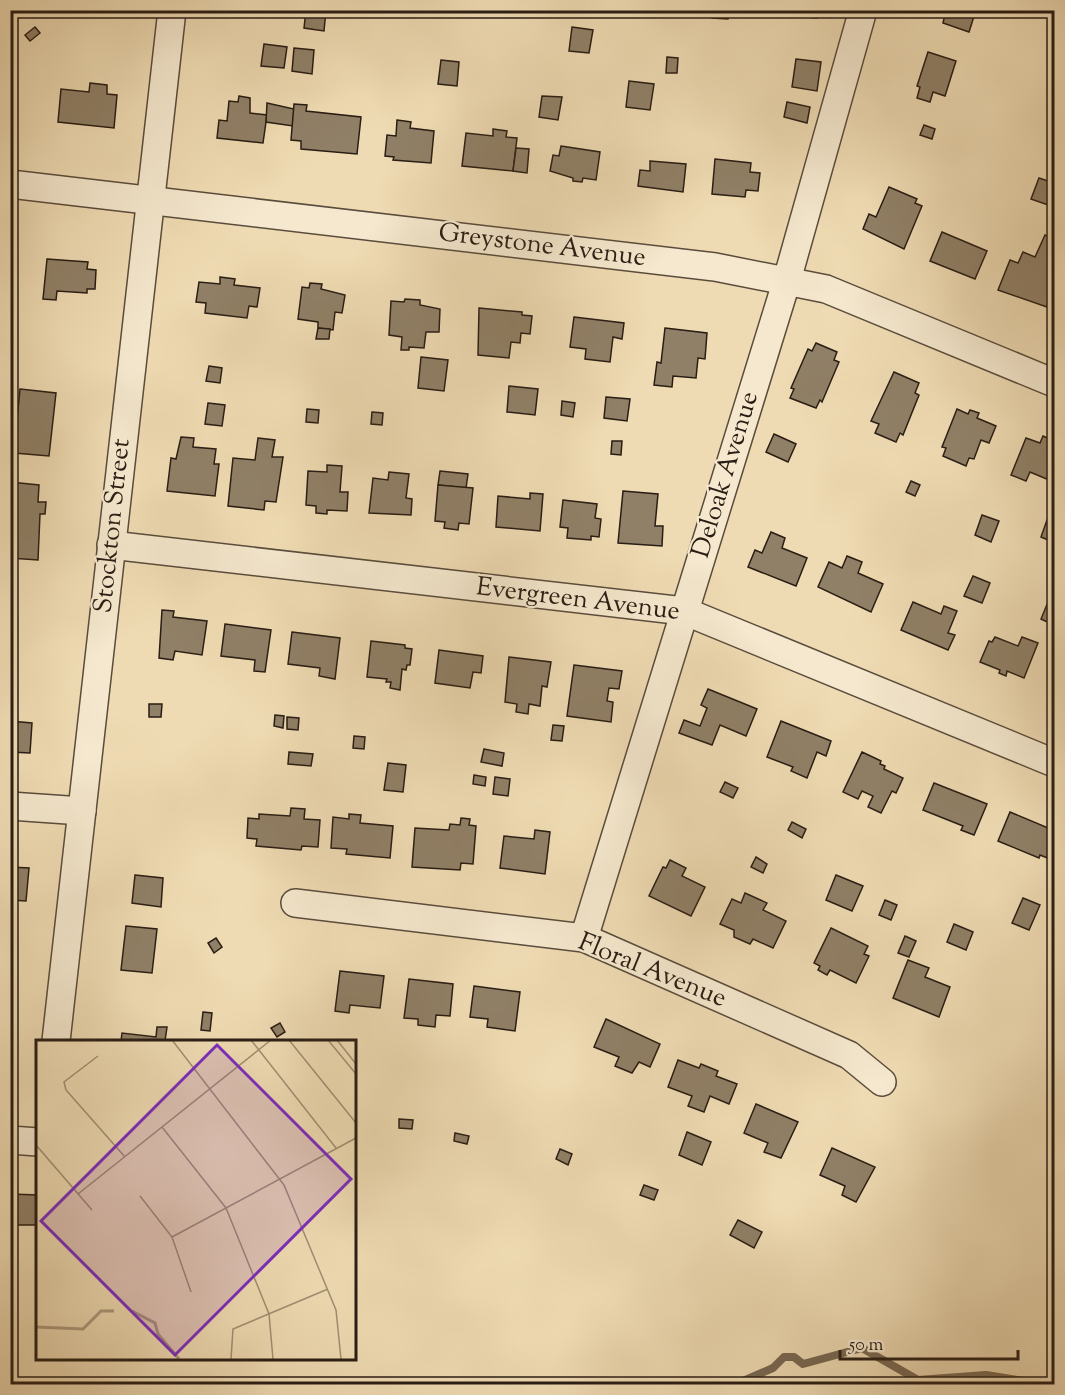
<svg xmlns="http://www.w3.org/2000/svg" width="1065" height="1395" font-family="'Sorts Mill Goudy',serif">
<style>
.lines{fill:none;stroke-linecap:round;stroke-linejoin:round}
.stream{stroke:#786853;stroke-width:8}
.building{fill:#908067;stroke:#291d14;stroke-width:1.5}
.street-casing{stroke:#5a4c3c;stroke-width:30}
.street{stroke:#f5e8ce;stroke-width:27}
.rail-casing{stroke:#291d14;stroke-width:7}
.rail{stroke:#f5e8ce;stroke-width:4.5;stroke-dasharray:14;stroke-linecap:butt}
.labels{text-anchor:middle;dominant-baseline:central;stroke-width:4.5;stroke-linejoin:round;paint-order:stroke}
.street-label{font-size:26px;fill:#291d14;stroke:#f5e8ce}
.inset-river{fill:none;stroke:#ac9a7d;stroke-width:3}
.inset-road{fill:none;stroke:#a08f73;stroke-width:1.5}
.view{fill:#7b2cbf;fill-opacity:0.15;stroke:#7b2cbf;stroke-width:3}
.inset-edge{fill:none;stroke:#291d14;stroke-width:3}
</style>
<rect width="100%" height="100%" fill="#efdbb3"/>
<filter id="stains"><feTurbulence type="fractalNoise" baseFrequency=".00333" numOctaves="4"/><feColorMatrix values="0 0 0 0 .2 0 0 0 0 .09 0 0 0 0 .02 0 0 0 .5 -.17"/></filter>
<radialGradient id="worn" r=".72"><stop offset=".6" stop-color="#630" stop-opacity="0"/><stop offset="1" stop-color="#630" stop-opacity=".3"/></radialGradient>
<g class="lines">
<polyline class="stream" points="736,1384 773,1368 784,1357 794,1357 803,1364 862,1348 918,1380 986,1375 1042,1384"/>
</g>
<g class="building">
<polygon points="306,10 326,10 324,31 304,28"/>
<polygon points="713,10 729,10 728,19 712,18"/>
<polygon points="780,10 818,10 817,18 780,15"/>
<polygon points="946,10 976,10 969,32 943,23"/>
<polygon points="35,27 40,33 30,41 25,35"/>
<polygon points="572,27 593,30 589,53 569,51"/>
<polygon points="264,44 287,47 284,68 261,66"/>
<polygon points="294,48 314,50 312,74 292,71"/>
<polygon points="928,52 956,61 945,96 933,92 930,102 917,98 920,87 917,86"/>
<polygon points="667,57 678,58 677,73 666,73"/>
<polygon points="796,59 821,62 817,91 792,87"/>
<polygon points="441,60 459,62 457,86 438,84"/>
<polygon points="629,81 654,84 650,110 626,107"/>
<polygon points="90,83 107,85 107,94 117,95 114,128 58,122 61,89 89,92"/>
<polygon points="239,96 250,98 250,113 267,115 263,143 217,138 219,120 227,121 229,101 238,102"/>
<polygon points="542,96 562,97 558,120 539,117"/>
<polygon points="787,102 810,107 807,123 784,117"/>
<polygon points="267,103 294,109 293,126 266,122"/>
<polygon points="294,104 307,105 306,111 361,117 357,154 301,149 301,141 291,140"/>
<polygon points="397,120 411,122 410,128 434,131 431,163 393,160 394,157 385,156 387,135 396,136"/>
<polygon points="924,125 935,129 932,139 920,135"/>
<polygon points="493,129 507,131 506,137 517,138 513,171 462,166 466,133 493,136"/>
<polygon points="561,146 600,152 596,180 583,178 582,182 573,181 573,178 550,171 553,155 559,156"/>
<polygon points="516,148 529,149 527,173 513,171"/>
<polygon points="715,159 751,163 750,172 760,173 758,191 746,190 745,197 712,194"/>
<polygon points="650,161 686,164 683,192 638,186 640,170 650,171"/>
<polygon points="1039,178 1054,183 1051,206 1031,199"/>
<polygon points="889,187 917,199 915,203 922,206 904,249 863,229 869,214 876,217"/>
<polygon points="942,232 987,251 975,279 930,261"/>
<polygon points="1045,235 1054,239 1054,288 1047,307 998,290 1010,260 1018,263 1023,252 1035,257"/>
<polygon points="10,254 17,255 12,294 10,294"/>
<polygon points="47,259 88,262 87,269 96,270 95,289 87,289 87,293 57,291 56,300 43,299"/>
<polygon points="220,277 235,279 234,285 260,288 257,307 249,306 247,318 205,313 206,303 196,302 199,282 220,284"/>
<polygon points="310,283 322,284 321,289 345,295 342,313 335,312 333,330 318,328 318,322 298,319 302,287 309,288"/>
<polygon points="405,299 420,300 420,305 440,309 439,332 426,332 424,348 409,347 409,350 401,350 402,337 389,335 391,301 404,302"/>
<polygon points="479,308 522,312 522,315 532,316 530,334 521,333 520,343 511,342 509,358 478,355"/>
<polygon points="574,317 624,323 622,339 613,337 610,362 585,359 586,349 570,347"/>
<polygon points="318,328 330,329 329,339 316,339"/>
<polygon points="665,328 707,333 705,359 698,358 696,378 673,376 672,387 654,385 657,362 661,363"/>
<polygon points="816,343 837,352 834,360 839,362 822,402 820,400 816,408 790,398 794,389 791,388 808,349 812,351"/>
<polygon points="421,357 448,360 444,391 418,388"/>
<polygon points="209,366 222,368 220,383 206,381"/>
<polygon points="894,372 919,383 915,393 919,395 903,435 900,433 896,442 875,433 879,424 871,421"/>
<polygon points="509,386 538,389 535,415 507,412"/>
<polygon points="20,389 56,393 49,456 14,453"/>
<polygon points="606,397 630,399 627,421 604,418"/>
<polygon points="562,401 575,403 573,417 561,415"/>
<polygon points="208,403 225,405 222,426 205,424"/>
<polygon points="307,409 319,410 318,423 306,422"/>
<polygon points="957,409 968,414 970,410 979,413 977,418 996,426 989,443 981,440 974,459 969,458 966,466 943,456 946,448 942,447"/>
<polygon points="372,412 383,413 382,425 371,424"/>
<polygon points="774,434 796,444 788,462 766,452"/>
<polygon points="1043,436 1054,441 1054,482 1030,472 1026,481 1011,475 1026,438 1040,443"/>
<polygon points="181,437 194,438 193,447 216,449 214,464 219,464 215,496 167,491 171,458 176,459"/>
<polygon points="258,438 275,440 272,457 283,457 276,502 265,501 264,510 228,506 233,458 255,460"/>
<polygon points="612,441 622,441 621,455 611,454"/>
<polygon points="327,465 342,466 340,492 348,492 347,511 327,510 327,514 316,513 316,506 306,505 308,471 327,472"/>
<polygon points="440,471 468,474 466,488 438,485"/>
<polygon points="389,472 409,474 406,498 412,499 411,515 369,513 373,478 388,480"/>
<polygon points="911,481 920,485 915,496 906,492"/>
<polygon points="10,482 39,485 38,502 46,502 45,514 40,514 38,560 10,558"/>
<polygon points="438,485 473,488 469,524 459,523 458,530 444,528 445,522 435,521"/>
<polygon points="623,491 658,494 655,526 663,526 662,546 618,543"/>
<polygon points="530,493 543,494 540,531 496,527 498,496 530,499"/>
<polygon points="563,500 597,504 595,518 601,519 599,537 591,536 591,540 567,538 568,528 560,527"/>
<polygon points="982,515 999,521 991,542 975,535"/>
<polygon points="1047,520 1054,523 1048,540 1041,537"/>
<polygon points="771,532 785,538 782,548 807,558 796,586 748,567 755,550 762,553"/>
<polygon points="847,556 862,562 858,573 883,584 871,612 818,587 829,562 842,568"/>
<polygon points="973,576 990,583 982,603 964,596"/>
<polygon points="1050,597 1054,599 1054,625 1041,619"/>
<polygon points="913,602 941,614 944,606 957,611 948,633 955,635 948,650 901,630"/>
<polygon points="162,610 174,611 173,617 207,621 202,655 175,651 173,660 159,658"/>
<polygon points="225,624 271,630 265,672 254,671 255,660 221,656"/>
<polygon points="292,632 340,638 335,679 319,676 320,668 288,664"/>
<polygon points="995,637 1018,646 1022,637 1038,643 1024,678 1007,671 1006,676 999,673 1000,670 980,662 989,641 992,642"/>
<polygon points="371,641 405,645 405,648 412,649 410,665 407,665 406,670 402,669 400,690 390,688 391,682 386,682 387,679 367,677"/>
<polygon points="439,650 483,656 481,673 473,672 470,688 435,683"/>
<polygon points="509,657 551,662 547,687 542,686 540,706 529,704 528,714 516,712 517,704 505,702"/>
<polygon points="574,665 622,671 619,689 609,688 607,701 613,702 611,722 567,716"/>
<polygon points="708,689 757,709 746,736 720,725 712,745 679,733 684,720 700,726 707,708 701,705"/>
<polygon points="149,704 162,704 161,717 149,717"/>
<polygon points="275,715 284,716 283,728 274,726"/>
<polygon points="287,717 299,718 298,730 287,729"/>
<polygon points="10,721 32,723 30,753 10,752"/>
<polygon points="781,721 831,741 826,756 817,752 807,778 791,771 793,767 767,757"/>
<polygon points="553,725 564,726 562,741 551,740"/>
<polygon points="354,736 365,737 364,749 353,748"/>
<polygon points="484,749 504,753 502,766 481,762"/>
<polygon points="289,752 313,754 311,766 288,764"/>
<polygon points="862,752 881,761 880,764 885,766 884,769 903,778 896,793 892,791 881,813 868,807 873,796 862,791 858,799 843,792"/>
<polygon points="388,763 406,765 403,792 384,790"/>
<polygon points="474,775 486,777 485,786 473,784"/>
<polygon points="495,777 510,779 508,796 493,794"/>
<polygon points="725,782 738,788 733,798 720,792"/>
<polygon points="934,783 987,804 974,835 961,830 963,826 923,810"/>
<polygon points="291,808 305,809 304,819 320,820 318,847 302,846 301,850 256,846 257,839 247,838 248,818 259,819 259,814 290,816"/>
<polygon points="1010,812 1053,830 1054,848 1050,859 1040,855 1039,858 998,841"/>
<polygon points="349,814 361,815 360,823 393,826 390,858 346,854 347,849 331,848 333,817 349,819"/>
<polygon points="461,818 470,819 469,825 476,826 473,864 461,863 460,870 412,867 415,828 449,830 450,824 460,825"/>
<polygon points="792,822 806,829 802,838 788,830"/>
<polygon points="535,830 550,832 545,874 500,868 504,836 534,839"/>
<polygon points="756,857 767,864 763,873 751,867"/>
<polygon points="670,860 686,868 682,876 705,887 691,916 649,896 663,867 666,868"/>
<polygon points="10,867 29,868 26,901 10,900"/>
<polygon points="135,875 163,878 161,907 132,903"/>
<polygon points="836,875 863,886 852,911 826,900"/>
<polygon points="745,893 767,903 763,910 786,921 773,948 753,939 750,944 734,937 734,930 720,924 732,899 741,903"/>
<polygon points="1023,898 1040,905 1029,930 1012,923"/>
<polygon points="885,900 897,905 891,920 879,915"/>
<polygon points="954,924 973,932 966,950 947,942"/>
<polygon points="126,926 157,929 152,973 121,970"/>
<polygon points="831,928 868,946 864,954 869,956 856,983 830,970 827,975 818,970 820,966 814,963"/>
<polygon points="905,936 916,941 909,957 898,953"/>
<polygon points="216,938 222,947 214,953 208,943"/>
<polygon points="908,960 929,968 925,977 950,987 939,1017 893,998"/>
<polygon points="340,971 384,976 380,1008 350,1005 349,1013 335,1011"/>
<polygon points="409,979 453,984 450,1016 436,1015 435,1027 418,1025 418,1019 404,1018"/>
<polygon points="474,986 520,992 515,1031 487,1027 488,1019 470,1017"/>
<polygon points="203,1012 212,1013 210,1031 201,1030"/>
<polygon points="606,1019 660,1044 650,1067 639,1062 632,1073 615,1066 619,1057 594,1047"/>
<polygon points="280,1023 285,1032 277,1037 271,1028"/>
<polygon points="157,1027 167,1027 165,1041 121,1041 122,1033 156,1037"/>
<polygon points="678,1060 699,1068 701,1064 718,1071 716,1076 737,1084 729,1104 710,1096 704,1112 688,1106 692,1096 668,1087"/>
<polygon points="756,1104 798,1122 781,1158 764,1152 768,1143 744,1133"/>
<polygon points="399,1119 413,1120 412,1129 399,1128"/>
<polygon points="687,1132 711,1142 702,1165 679,1155"/>
<polygon points="455,1133 469,1136 467,1144 454,1141"/>
<polygon points="832,1148 875,1167 856,1202 842,1195 845,1186 820,1175"/>
<polygon points="560,1149 572,1154 568,1165 556,1159"/>
<polygon points="644,1185 658,1190 654,1200 640,1195"/>
<polygon points="10,1194 38,1195 38,1225 10,1225"/>
<polygon points="738,1220 762,1232 754,1248 730,1235"/>
</g>
<g class="lines">
<defs>
<g id="street">
<polyline points="10,184 715,267 826,289 1054,383"/>
<polyline points="111,545 684,611 1054,763"/>
<polyline points="10,806 82,811"/>
<polyline points="295,903 584,938 849,1055 882,1082"/>
<polyline points="584,938 787,280 863,10"/>
<polyline points="56,1041 172,10"/>
<polyline points="10,1140 38,1142"/>
</g>
</defs>
<use href="#street" class="street-casing"/>
<use href="#street" class="street"/>
<defs>
<polyline id="rail" points="10,1380 69,1384"/>
</defs>
<use href="#rail" class="rail-casing"/>
<use href="#rail" class="rail"/>
</g>
<g class="labels">
<g class="street-label">
<text transform="translate(542 246) rotate(7)">Greystone Avenue</text>
<text transform="translate(726 475) rotate(-73)">Deloak Avenue</text>
<text transform="translate(113 526) rotate(-84)">Stockton Street</text>
<text transform="translate(578 600) rotate(7)">Evergreen Avenue</text>
<text transform="translate(652 971) rotate(22)">Floral Avenue</text>
</g>
</g>
<g transform="translate(36 1040)">
<rect width="320" height="320" fill="#efdbb3"/>
<path class="inset-river" d="M96 271 119 283 122 294 143 319M0 287 47 289 65 271H78"/>
<path class="inset-road" d="M136 0 248 145 300 270 305 319M215 0 300 108M253 0 320 83M292 0 320 34M301 0 320 24M62 16 28 42 30 50 89 117M126 87 190 168 233 274 237 319M0 105 56 170M42 154 235 0M104 156 136 197 155 252M136 197 320 98M195 319 197 289 292 249"/>
<path class="view" d="M181 5 315 139 139 315 5 181Z"/>
<rect width="320" height="320" class="inset-edge"/>
</g>
<rect width="1065" height="1395" fill="none" stroke="#efdbb3" stroke-width="36"/>
<rect x="12" y="12" width="1041" height="1371" fill="none" stroke="#291d14" stroke-width="3"/>
<rect x="18" y="18" width="1029" height="1359" fill="none" stroke="#291d14" stroke-width="1.5"/>
<path d="M840 1350v9h178v-9" fill="none" stroke="#291d14" stroke-width="3"/>
<text x="849" y="1350" font-size="18" fill="#291d14" stroke="#f5e8ce" stroke-width="4.5" paint-order="stroke">50 m</text>
<rect width="100%" height="100%" filter="url(#stains)"/>
<rect width="100%" height="100%" fill="url(#worn)"/>
</svg>
